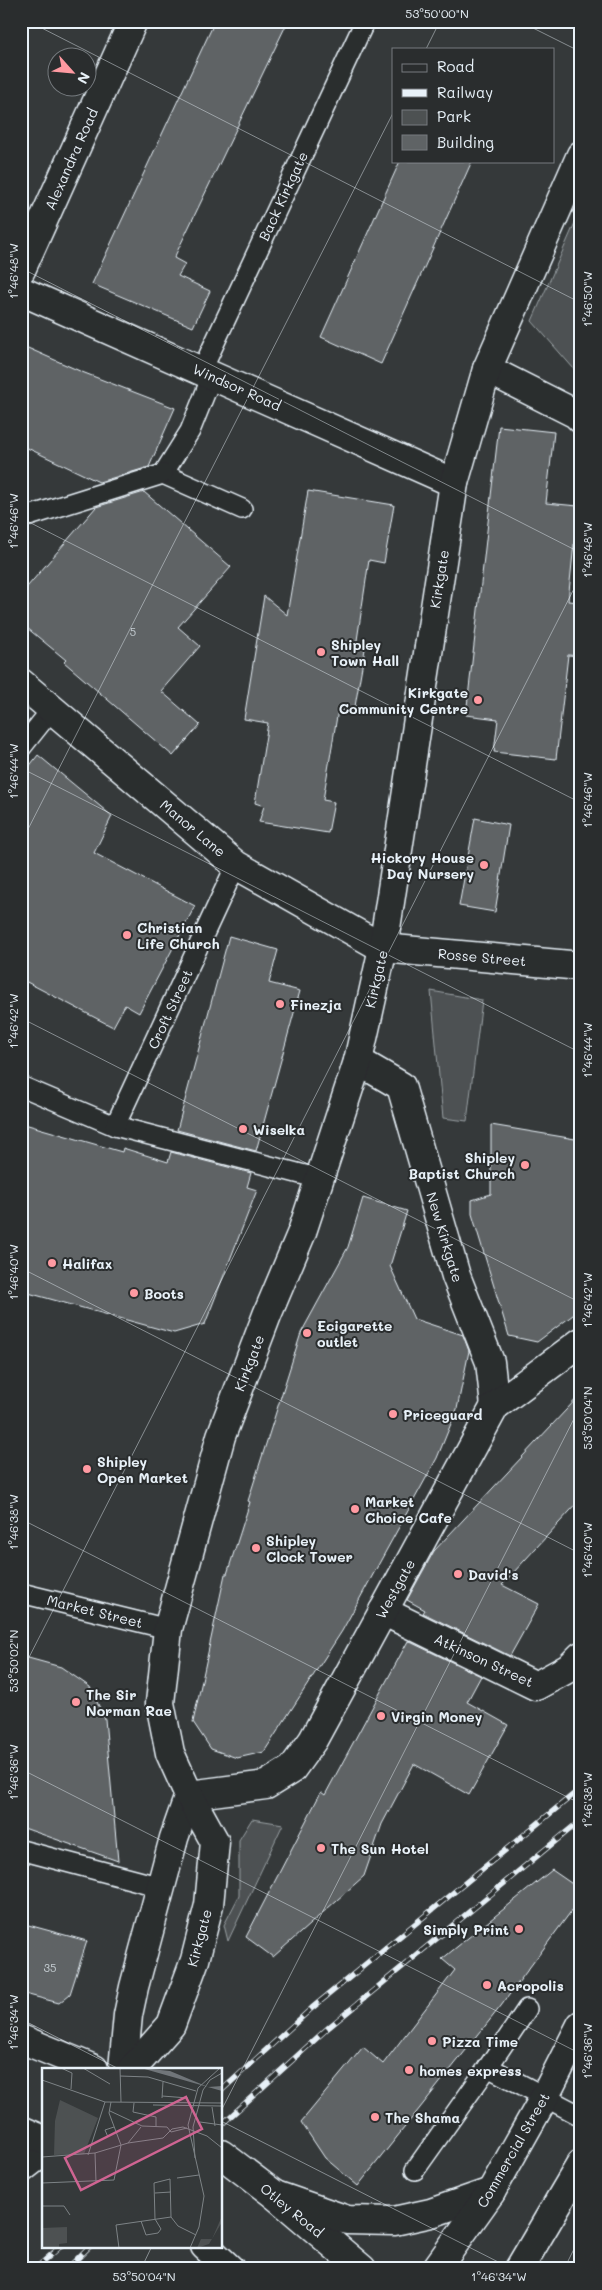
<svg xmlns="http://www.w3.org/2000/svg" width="602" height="2290" font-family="Mali,sans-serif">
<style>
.green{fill:#4d5152;stroke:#9aa1a5}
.building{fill:#5f6365;stroke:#e8f1f8}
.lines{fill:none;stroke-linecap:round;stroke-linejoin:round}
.service-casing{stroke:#e8f1f8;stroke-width:22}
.minor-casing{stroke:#e8f1f8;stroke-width:31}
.tertiary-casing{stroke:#e8f1f8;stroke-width:31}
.primary-casing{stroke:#e8f1f8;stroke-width:31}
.service{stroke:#2a2d2e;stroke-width:19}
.minor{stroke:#2a2d2e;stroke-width:28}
.tertiary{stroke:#2a2d2e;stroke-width:28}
.primary{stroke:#2a2d2e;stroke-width:28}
.rail-casing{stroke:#e8f1f8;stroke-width:5.5}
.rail{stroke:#2a2d2e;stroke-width:4;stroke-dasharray:11;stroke-linecap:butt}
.ticks{fill:none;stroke:#e8f1f8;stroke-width:1;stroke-opacity:0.45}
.poi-dot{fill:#ff9aa2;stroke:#2a2d2e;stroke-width:2}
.labels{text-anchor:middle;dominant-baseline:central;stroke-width:4;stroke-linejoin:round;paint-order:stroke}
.number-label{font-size:11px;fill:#c6ced3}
.street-label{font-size:14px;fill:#e8f1f8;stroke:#2a2d2e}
.poi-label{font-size:14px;font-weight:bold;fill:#e8f1f8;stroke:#2a2d2e;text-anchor:start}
.inset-road{fill:none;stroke:#7d8386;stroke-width:1}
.view{fill:#cf6492;fill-opacity:0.15;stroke:#cf6492;stroke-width:2.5}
.inset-edge{fill:none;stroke:#e8f1f8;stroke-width:2.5}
.neatline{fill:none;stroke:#e8f1f8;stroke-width:2}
.ticks-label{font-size:12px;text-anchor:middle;fill:#e8f1f8}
</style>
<rect width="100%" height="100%" fill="#35393a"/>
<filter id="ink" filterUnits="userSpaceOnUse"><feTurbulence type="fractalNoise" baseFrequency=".02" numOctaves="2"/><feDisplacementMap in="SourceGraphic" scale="10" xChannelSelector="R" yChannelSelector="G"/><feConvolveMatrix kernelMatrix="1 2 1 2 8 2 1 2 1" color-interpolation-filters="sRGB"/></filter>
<g filter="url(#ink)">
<g class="green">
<polygon points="581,209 581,377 532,321"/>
<polygon points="431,991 482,1000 467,1121 443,1118"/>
<polygon points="252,1819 283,1824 228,1941 224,1925 239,1896 239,1840"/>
</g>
<g class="building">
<polygon points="215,21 288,21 174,258 185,264 178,276 210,291 193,327 92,284"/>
<polygon points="400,161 472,161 381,364 321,337"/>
<polygon points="21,345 82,372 175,408 149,467 99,482 21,445"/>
<polygon points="499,426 554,432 546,503 578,506 568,601 581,602 581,656 568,655 556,759 494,752 498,719 466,715"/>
<polygon points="308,491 394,505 384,563 369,560 356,647 365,649 354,712 338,710 323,800 334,802 328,833 259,822 264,806 255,803 268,723 244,719 264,596 287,615"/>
<polygon points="144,492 231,567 178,627 200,646 161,691 200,725 173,756 64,662 66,660 21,623 21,594 96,507"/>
<polygon points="38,755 112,816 94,853 195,906 139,1013 125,1005 113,1027 21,979 21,777"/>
<polygon points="475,818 509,825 495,912 459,906"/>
<polygon points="229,936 278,950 269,983 300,991 256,1151 177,1130"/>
<polygon points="21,1123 122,1152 123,1148 168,1162 171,1152 251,1173 247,1187 257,1190 205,1324 174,1333 21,1291"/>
<polygon points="491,1125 581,1140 581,1309 537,1342 509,1336 472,1214 472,1200 491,1194"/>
<polygon points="363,1198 407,1211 390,1266 414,1319 463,1335 469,1351 457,1409 437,1458 342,1631 264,1752 237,1758 211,1749 193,1722 225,1574 227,1574 250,1502 248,1501 301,1333 348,1247"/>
<polygon points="581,1394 581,1499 502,1585 539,1604 510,1656 423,1613 425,1610 407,1600 434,1551"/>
<polygon points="408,1641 481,1676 467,1702 508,1725 469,1795 414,1764 382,1824 364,1876 273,1957 246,1937 321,1792 325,1795"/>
<polygon points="21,1656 61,1667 90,1687 105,1719 118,1861 21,1827"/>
<polygon points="552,1870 581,1890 581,1898 501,2006 358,2186 325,2158 301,2122 363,2047 383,2064 455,1970 442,1959"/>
<polygon points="21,1923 87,1941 70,1994 59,2003 21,1993"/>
</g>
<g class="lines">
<defs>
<g id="service">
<polyline points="201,372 365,21"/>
<polyline points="212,376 190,431 163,474 242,509"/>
<polyline points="29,516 163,474"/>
<polyline points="21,748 52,709"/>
<polyline points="21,1086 115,1126 320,1179"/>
<polyline points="115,1126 236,865"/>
<polyline points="21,1593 168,1629"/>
<polyline points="21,1850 161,1887"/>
<polyline points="488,2067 527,2009"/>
<polyline points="415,2170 488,2067 581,2116"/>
</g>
<g id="minor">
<polyline points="21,270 133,21"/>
<polyline points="21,291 454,483"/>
<polyline points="487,369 576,414 581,419"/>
<polyline points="21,683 236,865 383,948 581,966"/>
<polyline points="358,1061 401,1086 456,1276 490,1362 495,1406"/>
<polyline points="383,1611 536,1686 569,1668 581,1656"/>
<polyline points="189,1795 266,1785 292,1769 313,1740 495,1406 581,1342"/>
<polyline points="21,2169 44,2151"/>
</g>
<g id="tertiary">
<polyline points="123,2069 128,2015 134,1987 174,1838 189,1795"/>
<polyline points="132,2069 171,2025 195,1960 209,1905 215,1842 189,1795 170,1753 160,1703 168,1629 221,1436 267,1315 302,1232 358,1061 383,948 454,483 487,369 581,155"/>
</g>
<g id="primary">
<polyline points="21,2039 94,2069"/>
<polyline points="21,2130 44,2140"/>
<polyline points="221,2154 275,2195 362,2269"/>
<polyline points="275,2195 347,2220 394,2221 431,2213 491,2192"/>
<polyline points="205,2246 230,2269"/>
<polyline points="436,2269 491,2192 545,2096 581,2025"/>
<polyline points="519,2269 581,2164"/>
</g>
</defs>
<use href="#service" class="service-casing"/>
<use href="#minor" class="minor-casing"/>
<use href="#tertiary" class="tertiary-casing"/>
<use href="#primary" class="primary-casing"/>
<use href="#service" class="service"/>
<use href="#minor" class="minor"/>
<use href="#tertiary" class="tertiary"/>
<use href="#primary" class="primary"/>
<defs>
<g id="rail">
<polyline points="221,2091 312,2008 574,1794"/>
<polyline points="221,2125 329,2027 581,1820"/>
<polyline points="35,2269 61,2246"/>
<polyline points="67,2269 90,2246"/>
</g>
</defs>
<use href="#rail" class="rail-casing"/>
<use href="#rail" class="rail"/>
</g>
</g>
<path class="ticks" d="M28 21 581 303M519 21 581 52M426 49 440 21M21 268 581 553M21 518 581 803M21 768 581 1053M21 843 393 113M21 1018 581 1303M21 1268 581 1554M21 1519 581 1804M21 1673 581 575M21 1769 581 2054M21 2019 119 2069M221 2111 581 1405M221 2121 512 2269M141 2269 152 2246M564 2269 581 2235"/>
<g class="poi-dot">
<circle cx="321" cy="652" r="5"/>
<circle cx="478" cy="700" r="5"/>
<circle cx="484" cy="865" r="5"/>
<circle cx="127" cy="935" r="5"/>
<circle cx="280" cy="1004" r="5"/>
<circle cx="243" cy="1129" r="5"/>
<circle cx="525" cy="1165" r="5"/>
<circle cx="52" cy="1263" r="5"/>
<circle cx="134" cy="1293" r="5"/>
<circle cx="307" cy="1333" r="5"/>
<circle cx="393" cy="1414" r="5"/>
<circle cx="87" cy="1469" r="5"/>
<circle cx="355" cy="1509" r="5"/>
<circle cx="256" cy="1548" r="5"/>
<circle cx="458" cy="1574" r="5"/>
<circle cx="76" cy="1702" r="5"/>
<circle cx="381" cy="1716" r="5"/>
<circle cx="321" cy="1848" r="5"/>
<circle cx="519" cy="1929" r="5"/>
<circle cx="487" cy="1985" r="5"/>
<circle cx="432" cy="2041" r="5"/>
<circle cx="409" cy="2070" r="5"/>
<circle cx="375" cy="2117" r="5"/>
</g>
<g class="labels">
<g class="number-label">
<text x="133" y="631">5</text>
<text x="50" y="1967">35</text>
</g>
<g class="street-label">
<text transform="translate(71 159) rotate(-66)">Alexandra Road</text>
<text transform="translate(283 196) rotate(-65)">Back Kirkgate</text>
<text transform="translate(237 387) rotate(24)">Windsor Road</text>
<text transform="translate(439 579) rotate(-81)">Kirkgate</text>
<text transform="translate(193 828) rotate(40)">Manor Lane</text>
<text transform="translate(482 957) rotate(5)">Rosse Street</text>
<text transform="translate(376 979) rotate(-77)">Kirkgate</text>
<text transform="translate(170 1009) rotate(-65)">Croft Street</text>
<text transform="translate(445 1237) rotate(73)">New Kirkgate</text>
<text transform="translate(249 1363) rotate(-69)">Kirkgate</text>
<text transform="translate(395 1589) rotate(-61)">Westgate</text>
<text transform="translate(95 1611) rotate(14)">Market Street</text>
<text transform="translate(484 1660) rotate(25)">Atkinson Street</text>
<text transform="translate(199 1938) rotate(-75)">Kirkgate</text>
<text transform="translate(513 2150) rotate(-60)">Commercial Street</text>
<text transform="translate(292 2210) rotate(39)">Otley Road</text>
</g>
<g class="poi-label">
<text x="331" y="644">Shipley<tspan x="331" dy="16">Town Hall</tspan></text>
<text x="468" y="692" text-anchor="end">Kirkgate<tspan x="468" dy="16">Community Centre</tspan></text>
<text x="474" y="857" text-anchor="end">Hickory House<tspan x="474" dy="16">Day Nursery</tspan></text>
<text x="137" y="927">Christian<tspan x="137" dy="16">Life Church</tspan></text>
<text x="290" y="1004">Finezja</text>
<text x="253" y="1129">Wiselka</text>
<text x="515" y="1157" text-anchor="end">Shipley<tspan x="515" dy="16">Baptist Church</tspan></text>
<text x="62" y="1263">Halifax</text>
<text x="144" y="1293">Boots</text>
<text x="317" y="1325">Ecigarette<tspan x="317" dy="16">outlet</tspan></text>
<text x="403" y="1414">Priceguard</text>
<text x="97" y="1461">Shipley<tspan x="97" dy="16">Open Market</tspan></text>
<text x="365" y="1501">Market<tspan x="365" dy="16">Choice Cafe</tspan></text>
<text x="266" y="1540">Shipley<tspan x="266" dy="16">Clock Tower</tspan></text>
<text x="468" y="1574">David's</text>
<text x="86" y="1694">The Sir<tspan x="86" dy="16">Norman Rae</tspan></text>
<text x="391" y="1716">Virgin Money</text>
<text x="331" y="1848">The Sun Hotel</text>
<text x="509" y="1929" text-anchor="end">Simply Print</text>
<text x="497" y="1985">Acropolis</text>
<text x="442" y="2041">Pizza Time</text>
<text x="419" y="2070">homes express</text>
<text x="385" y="2117">The Shama</text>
</g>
</g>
<g transform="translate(42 2068)">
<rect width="180" height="180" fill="#35393a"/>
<path d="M18 32 56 50 42 86 12 87 13 53ZM180 148V154L167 176 155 180 159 171H170ZM25 159V175L17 176V180H0V160Z" fill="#4d5152"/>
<path d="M99 0 128 3 166 19 180 18V23Z" fill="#707579"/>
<path class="inset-road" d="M19 0 30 5 29 21M41 0 68 16M78 0 79 34M78 8 106 9 154 23M0 12 63 34 180 35M120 28 146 30M120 30 121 14M92 35 91 44 114 49V59M111 37 180 38M170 39 173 58M68 43 100 58 125 59 129 64M158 54 180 57M129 64 145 60M66 69 63 62 72 59M86 75 99 59M53 85 54 114M46 87 63 34M0 89 53 85 86 75 121 70 130 61 141 59 165 68 180 80M153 90 151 59 161 22 168 12 180 5M135 110 157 107M0 115 72 112 79 77 67 45 69 34M113 125 129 124M0 138H22L28 147M99 153 104 167 116 165 119 161 113 151 112 115 128 111 129 149 136 158 154 167M77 180 74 157 129 149M148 180 157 159 162 128 146 57 156 20 178 0"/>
<path class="view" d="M144 29 160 61 39 122 23 90Z"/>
<rect width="180" height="180" class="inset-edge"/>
</g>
<rect width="602" height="2290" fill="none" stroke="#2a2d2e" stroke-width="55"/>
<rect x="392" y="48" width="162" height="115" fill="#2a2d2e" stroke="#767b7f"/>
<rect x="402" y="64" width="25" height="8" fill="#2a2d2e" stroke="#767b7f"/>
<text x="437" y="72" font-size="15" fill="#e8f1f8">Road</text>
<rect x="402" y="89" width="25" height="8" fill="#e8f1f8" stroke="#767b7f"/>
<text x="437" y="98" font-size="15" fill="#e8f1f8">Railway</text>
<rect x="402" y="110" width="25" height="15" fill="#4d5152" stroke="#767b7f"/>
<text x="437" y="122" font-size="15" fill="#e8f1f8">Park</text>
<rect x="402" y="135" width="25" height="15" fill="#5f6365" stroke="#767b7f"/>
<text x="437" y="148" font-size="15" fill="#e8f1f8">Building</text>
<g transform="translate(72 72) rotate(117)"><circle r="24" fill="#2a2d2e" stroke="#767b7f"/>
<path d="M0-4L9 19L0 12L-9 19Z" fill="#ff9aa2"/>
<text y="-8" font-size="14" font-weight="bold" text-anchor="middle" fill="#e8f1f8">N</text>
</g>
<rect x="28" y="28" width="546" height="2234" class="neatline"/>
<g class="ticks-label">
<text x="437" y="18">53°50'00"N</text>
<text transform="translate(14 271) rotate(-90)" y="4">1°46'48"W</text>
<text transform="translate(588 299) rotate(-90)" y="4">1°46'50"W</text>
<text transform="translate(14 521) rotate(-90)" y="4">1°46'46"W</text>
<text transform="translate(588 550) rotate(-90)" y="4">1°46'48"W</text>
<text transform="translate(14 771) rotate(-90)" y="4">1°46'44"W</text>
<text transform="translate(588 800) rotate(-90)" y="4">1°46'46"W</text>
<text transform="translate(14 1021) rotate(-90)" y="4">1°46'42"W</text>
<text transform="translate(588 1050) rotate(-90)" y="4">1°46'44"W</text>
<text transform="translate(14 1272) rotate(-90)" y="4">1°46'40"W</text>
<text transform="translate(588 1300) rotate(-90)" y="4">1°46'42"W</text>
<text transform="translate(588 1418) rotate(-90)" y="4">53°50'04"N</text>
<text transform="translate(14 1522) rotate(-90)" y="4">1°46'38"W</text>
<text transform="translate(588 1550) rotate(-90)" y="4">1°46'40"W</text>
<text transform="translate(14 1661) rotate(-90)" y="4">53°50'02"N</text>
<text transform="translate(14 1772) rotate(-90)" y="4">1°46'36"W</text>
<text transform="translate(588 1800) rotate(-90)" y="4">1°46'38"W</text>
<text transform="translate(14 2022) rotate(-90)" y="4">1°46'34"W</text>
<text transform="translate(588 2051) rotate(-90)" y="4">1°46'36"W</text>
<text x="144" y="2281">53°50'04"N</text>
<text x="499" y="2281">1°46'34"W</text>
</g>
</svg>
